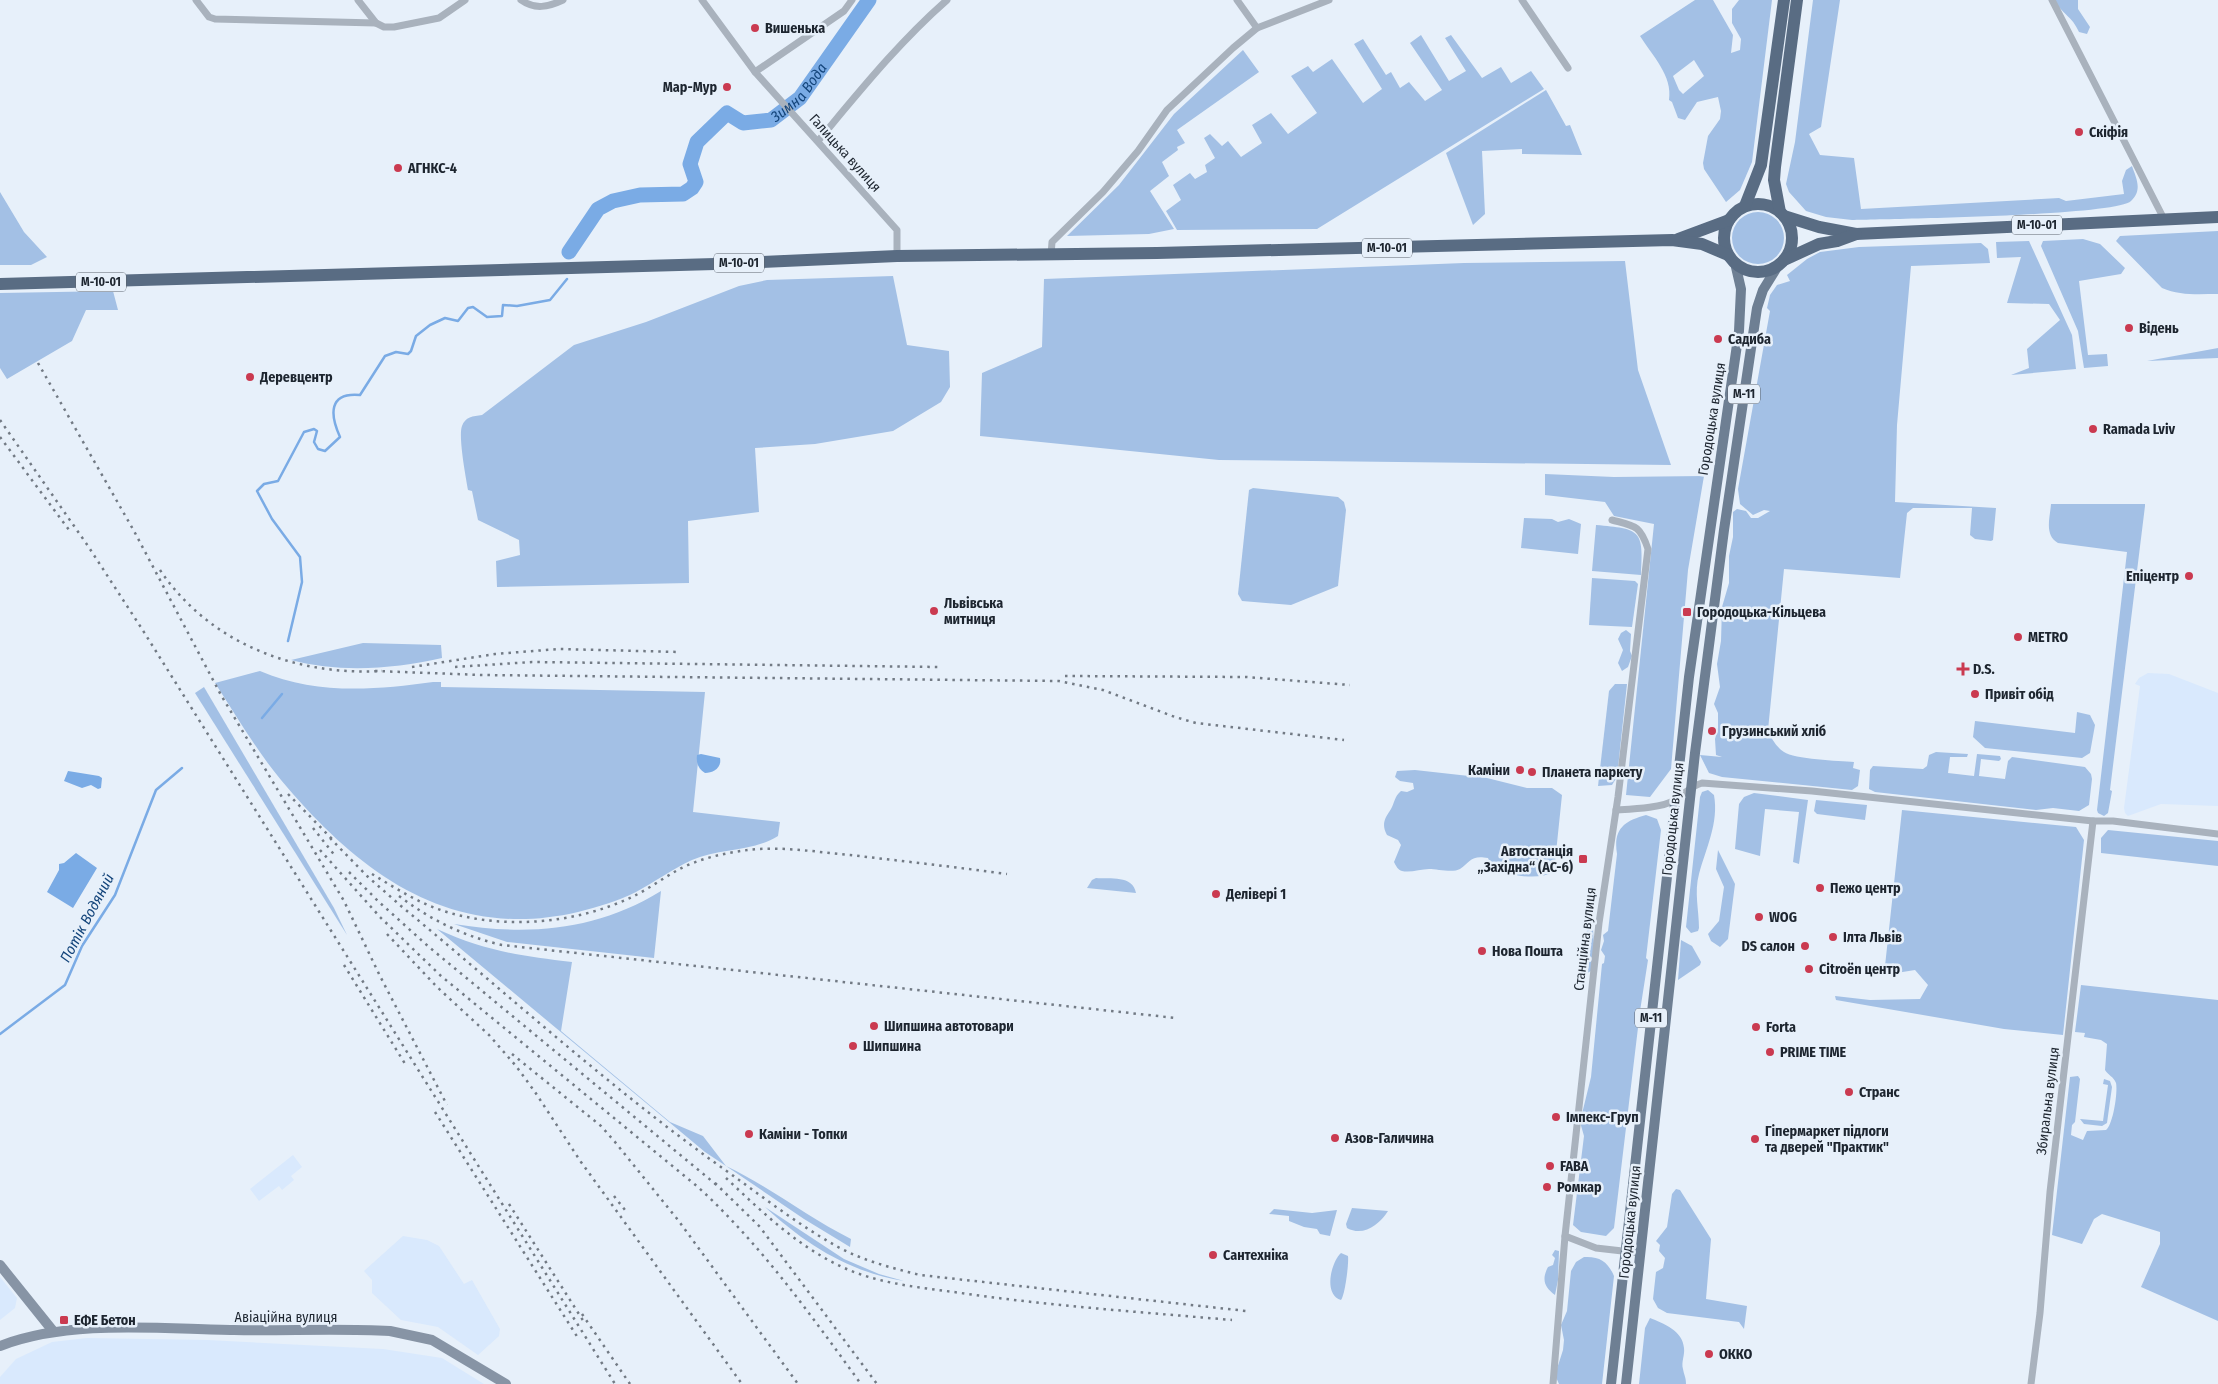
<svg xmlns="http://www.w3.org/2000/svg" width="2218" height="1384" font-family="'Fira Sans Condensed',sans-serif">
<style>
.built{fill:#d9e9fd}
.green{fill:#a3c0e5;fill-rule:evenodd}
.water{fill:#7aabe5}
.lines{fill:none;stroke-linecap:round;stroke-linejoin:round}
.stream{stroke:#7aabe5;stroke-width:2.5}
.river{stroke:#7aabe5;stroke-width:15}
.street{stroke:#a9b2bd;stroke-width:7}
.secondary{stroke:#8794a5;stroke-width:10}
.primary{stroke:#6e7f93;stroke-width:10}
.highway{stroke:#596c83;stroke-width:12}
.rail{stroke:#727a84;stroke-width:2.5;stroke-dasharray:2.5 5;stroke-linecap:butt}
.poi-dot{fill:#ca3a50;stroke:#e7f0fa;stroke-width:2}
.labels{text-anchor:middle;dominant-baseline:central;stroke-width:5;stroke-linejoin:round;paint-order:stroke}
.shield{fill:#e7f0fa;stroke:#5a626c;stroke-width:1}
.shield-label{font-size:12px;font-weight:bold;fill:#1d252f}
.poi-label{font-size:14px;font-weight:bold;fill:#1d252f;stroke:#e7f0fa;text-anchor:start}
.street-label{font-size:14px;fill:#1d252f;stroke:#e7f0fa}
.water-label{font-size:15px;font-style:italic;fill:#14457b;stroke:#e7f0fa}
</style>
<rect width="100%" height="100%" fill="#e7f0fa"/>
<g class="built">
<polygon points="2148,673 2169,674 2218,693 2218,806 2161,804 2128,816 2125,813 2124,808 2140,686 2135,684 2139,678"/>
<polygon points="293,1155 302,1167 291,1176 294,1180 282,1190 279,1186 259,1201 250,1189"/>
<polygon points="403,1236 427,1240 439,1246 464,1284 472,1280 500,1329 499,1336 478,1355 438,1327 401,1320 372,1293 372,1280 364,1271"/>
<polygon points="0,1277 17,1298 15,1308 0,1320"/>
<polygon points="87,1338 207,1340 383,1349 442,1358 484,1384 0,1384 0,1377 16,1359 52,1342"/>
</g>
<g class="green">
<path d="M1695 0H1713L1733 35 1731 53 1740 50 1741 39 1732 23V9L1739 0H1772L1752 162 1740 190 1726 202 1704 169 1703 163 1708 136 1720 119 1721 111 1718 97 1697 102 1685 120 1678 118 1672 102 1669 100C1673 76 1652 55 1640 36ZM1694 60 1704 76 1683 94 1679 90 1673 76Z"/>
<path d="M1813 0H1840L1821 127 1809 134 1820 155 1854 158 1861 209 2059 198 2066 201 2124 194 2122 181 2126 170 2132 166C2136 178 2143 190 2131 201 2115 216 1889 219 1852 220L1826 217 1806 211 1789 192 1786 184 1795 142Z"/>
<path d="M2054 0H2078V9L2090 27 2087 34 2079 32C2072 16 2063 15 2054 0Z"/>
<polygon points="1421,35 1449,81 1466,71 1445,38 1451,35 1482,78 1501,67 1511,83 1531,71 1544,89 1317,229 1177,230 1166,211 1181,200 1173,185 1190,173 1195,179 1207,172 1205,165 1215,158 1204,138 1210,134 1222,146 1228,141 1241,157 1262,143 1252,125 1271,113 1288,134 1317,113 1291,76 1308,66 1313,72 1332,59 1363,103 1382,89 1354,44 1363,39 1386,75 1391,72 1400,88 1409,82 1425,101 1442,90 1410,43"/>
<polygon points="1243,50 1259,72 1177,130 1185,143 1177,147 1178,150 1162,162 1169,176 1150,191 1174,229 1149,234 1067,236 1119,185 1174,114"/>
<polygon points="1546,90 1566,126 1570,125 1582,155 1522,154 1522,149 1482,151 1485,214 1473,225 1446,153"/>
<polygon points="0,192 24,232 47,257 31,265 0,265"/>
<circle cx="1758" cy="238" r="26"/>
<path d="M2218 231V294C2199 294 2180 296 2162 288L2116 241 2120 236Z"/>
<polygon points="2083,239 2100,244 2125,268 2121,274 2079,281 2088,355 2107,354 2108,366 2084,368 2078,331 2041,246 2043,241"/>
<polygon points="2029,241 2072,335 2076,369 2011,375 2029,368 2027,349 2060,320 2049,304 2007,303 2021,257 1997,258 1996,242"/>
<path d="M1981 243 1988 249 1990 263 1911 266 1897 425 1895 502 1996 508 1993 540 1991 541 1975 539 1970 535 1972 508H1913L1907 513 1900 578 1784 569 1768 730C1771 738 1776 747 1784 752 1794 759 1839 761 1854 762L1853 768 1860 770 1858 786 1852 790 1722 777 1709 773 1700 755 1722 757 1716 755 1715 739 1718 728V713L1714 704 1720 687 1717 664 1721 641 1722 607 1729 583V556L1733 537V512L1737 509 1746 511 1751 518H1758L1770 511 1764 510 1753 515 1740 504 1738 489 1770 311 1767 308 1770 295 1777 285 1790 281 1787 275 1807 259 1820 252 1859 247Z"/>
<polygon points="1625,261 1638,370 1671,465 1219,460 980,436 982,373 1042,347 1044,279 1464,263"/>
<path d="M893 276 907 345 949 351 950 387 941 402 893 431 815 444 755 448 759 512 688 521 689 583 497 587 496 561 520 555 519 540 478 520 472 491 468 490C466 478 458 436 462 426 465 417 473 416 482 415L574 345 646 322 739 286 767 280Z"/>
<polygon points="113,291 118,310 86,310 72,341 7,379 0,368 0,293"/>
<polygon points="2218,348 2218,358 2147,361"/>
<polygon points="1545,474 1614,477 1704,476 1688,570 1671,769 1650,797 1626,795 1654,524 1614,516 1605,502 1545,495"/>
<polygon points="1253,488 1338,497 1344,502 1346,510 1338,586 1291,605 1242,601 1238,594 1249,490"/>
<path d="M2051 504H2145V506L2110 790 2112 791 2108 813 2104 816 2098 813 2097 810 2127 552 2058 543C2044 535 2050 518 2051 504Z"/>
<polygon points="1524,518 1552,519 1558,522 1569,519 1581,524 1578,554 1521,548"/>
<path d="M1596 525C1640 529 1644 529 1641 575L1592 571Z"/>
<polygon points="1592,578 1635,581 1638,584 1632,627 1589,625"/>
<polygon points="1626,630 1631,634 1630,651 1632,656 1628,667 1622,671 1618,663 1623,650 1618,639 1621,633"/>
<path d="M363 643 441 645 442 658C393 669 340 673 291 660Z"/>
<path d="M260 671C315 695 375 690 433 682H441V687L705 692 693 812 780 822 778 836C753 852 720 848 692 860 672 869 655 882 636 892 618 901 598 907 578 912 450 942 359 873 281 780 256 750 236 715 215 683Z"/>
<polygon points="1615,684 1627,684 1617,777 1612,785 1598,786 1609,691"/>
<polygon points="204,687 334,908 347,935 195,693"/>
<polygon points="2077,712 2090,715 2095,725 2090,753 2082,758 1985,748 1973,737 1975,721 2075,733"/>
<polygon points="1936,752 1968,754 1967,757 1950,757 1948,773 1974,776 1977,754 2000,756 2001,759 1999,761 1981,759 1979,776 2005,779 2008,761 2012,757 2085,767 2091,774 2092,779 2089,805 2079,811 2053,808 2036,810 1875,792 1869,789 1870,770 1873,766 1923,769 1927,766 1929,755"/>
<path d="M1415 770 1487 778 1527 788H1552L1562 795 1554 872C1537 881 1509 875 1492 869L1488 858C1471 855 1471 861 1460 869 1453 873 1437 869 1429 869 1421 869 1410 873 1402 871 1398 870 1396 866 1394 862L1401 845 1398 840 1387 835C1381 824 1385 818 1391 809 1395 802 1394 797 1401 791L1407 792 1414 789 1413 783 1400 781 1395 777 1397 771Z"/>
<path d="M1708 790 1714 795C1719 823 1706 848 1699 874 1694 892 1699 910 1699 928L1698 931 1691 933 1686 927 1700 797 1702 792Z"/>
<polygon points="1754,793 1808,800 1799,864 1793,862 1799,812 1765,809 1760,856 1735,849 1739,804 1744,797"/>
<polygon points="1816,800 1867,805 1865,820 1817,814 1814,811"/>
<polygon points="1902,810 2076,827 2084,840 2063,1035 2004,1029 1836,1000 1835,996 1870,1000 1920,999 1928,985 1915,970 1884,975"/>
<path d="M1646 815 1657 819 1661 830 1646 958 1648 960 1640 1011 1614 1228 1606 1236 1581 1232 1573 1225 1584 1136 1580 1122 1591 1077 1602 964 1604 963 1605 956 1601 950 1604 941 1603 935 1608 931 1617 854C1613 829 1624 821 1646 815Z"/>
<polygon points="2108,830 2218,841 2218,866 2101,853 2101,838"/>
<polygon points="1718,850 1735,884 1728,939 1720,947 1711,941 1708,934 1719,921 1724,887 1716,869"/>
<path d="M1096 878C1110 879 1133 875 1136 893L1087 888 1092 880Z"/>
<path d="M661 891 654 958 507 942 454 924C528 936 596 931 661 891Z"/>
<polygon points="1589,928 1593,929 1594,944 1591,971 1583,975 1586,932"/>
<path d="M437 929C485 951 521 956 572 962L561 1031 670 1122 703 1136 726 1166 705 1152Z"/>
<polygon points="1681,940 1692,946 1701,962 1700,965 1678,980"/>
<path d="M2081 985 2218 1000V1321L2141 1287 2160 1244V1232L2102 1214 2094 1219 2082 1244 2052 1235 2070 1077 2078 1076 2080 1079 2075 1122 2072 1125 2071 1135 2083 1140 2087 1131 2106 1130C2113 1125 2118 1092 2116 1083 2114 1077 2108 1075 2105 1070L2107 1044 2101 1040 2084 1037 2085 1033 2075 1032Z"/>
<polygon points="2104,1079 2110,1081 2112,1087 2107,1123 2102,1126 2084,1124 2080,1119 2103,1121 2108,1085 2103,1084"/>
<path d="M726 1166C770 1187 807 1217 851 1239L850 1247 804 1219Z"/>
<polygon points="1676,1189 1680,1190 1711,1239 1706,1299 1747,1306 1744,1329 1739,1322 1667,1313 1658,1308 1653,1299 1656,1272 1663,1268 1665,1258 1659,1251 1660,1245 1656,1241 1667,1227 1672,1194"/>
<path d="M765 1207 844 1259 879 1274 904 1281C849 1272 805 1244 765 1207Z"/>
<path d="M1352 1208 1388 1211C1379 1225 1363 1237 1347 1228L1346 1224Z"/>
<polygon points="1274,1209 1312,1213 1337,1210 1330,1236 1320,1234 1317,1229 1304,1227 1289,1221 1289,1216 1269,1214"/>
<path d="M1555 1250 1559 1251 1558 1280 1555 1295C1545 1288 1541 1280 1548 1267L1553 1265 1555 1258 1552 1255Z"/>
<path d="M1341 1253 1348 1256C1349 1263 1345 1295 1341 1300 1323 1295 1331 1262 1341 1253Z"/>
<path d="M1584 1257C1600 1256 1608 1262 1614 1276L1602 1384H1559L1555 1375 1563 1350 1564 1340 1561 1325 1567 1311 1571 1271 1576 1262Z"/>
<path d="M1650 1318C1663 1323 1683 1331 1684 1348 1685 1355 1681 1362 1683 1369 1684 1375 1686 1377 1686 1384H1639L1645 1328Z"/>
</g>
<g class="water">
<path d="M701 754 720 758C722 768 713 773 705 773 698 769 696 762 697 755Z"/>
<polygon points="68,771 99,776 102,778 101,788 98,789 91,785 82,788 64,781"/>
<polygon points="76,853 97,868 73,908 47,892 59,870 59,864 64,863"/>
</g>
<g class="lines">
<g class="stream">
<path d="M288 641 302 582 300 557 272 519 257 491 264 484 278 481 304 432 314 429 317 431 314 442 318 449 325 451 340 437C330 415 328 392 360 395L385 356 396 352 408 354 411 351 416 336 430 325 445 318 458 321 468 308 473 307 487 317 502 316 503 305 517 306 550 300 567 279"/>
<polyline points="262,718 282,694"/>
<polyline points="0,1034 65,985 82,946 115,895 156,790 182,768"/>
</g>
<path class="river" id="s1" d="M569 252 598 209 613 201 640 195 683 194 692 188 696 182 690 164 697 142 727 113 743 123 771 120 800 98 869 0"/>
<g class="street">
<polyline points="196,0 209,17 215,19 376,23"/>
<polyline points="358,0 376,23 384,27 394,27 439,18 465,0"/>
<path d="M521 0C535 10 548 7 563 0"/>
<polyline points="702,0 755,72 897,230 897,256"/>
<polyline points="1237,0 1257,28"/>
<polyline points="1522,0 1568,68"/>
<polyline points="2052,0 2164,219"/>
<polyline points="755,72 844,11 852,0"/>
<path d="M818 141C859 92 899 42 947 0"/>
<polyline points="1051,255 1052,242 1103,192 1138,151 1167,110 1233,48 1257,28 1329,0"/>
<path d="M1616 810C1633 809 1662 808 1675 800 1686 793 1689 787 1702 783L1812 791 2093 821H2113L2218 834"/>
<polyline points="1565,1236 1596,1248 1640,1253"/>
<path d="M1553 1384 1565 1236 1599 923 1618 797 1648 549C1640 525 1635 526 1612 520"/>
<polyline points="2031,1384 2040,1313 2050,1192 2093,821"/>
</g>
<g class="secondary">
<polyline points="0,1265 53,1331"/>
<path d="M0 1346C70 1319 160 1329 234 1330 286 1331 339 1328 390 1331L432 1340 506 1384"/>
</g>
<g class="primary">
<polyline points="1611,1384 1689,677 1739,331 1741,289 1735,263"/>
<polyline points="1626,1384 1695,753 1724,530 1757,308 1763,290 1779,264"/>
</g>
<g class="highway">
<circle cx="1758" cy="238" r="34"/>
<polyline points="1745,206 1761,165 1784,0"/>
<polyline points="1780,212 1774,180 1775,167 1797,0"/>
<polyline points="1784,216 1819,227 1856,234 2218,217"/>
<polyline points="1678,239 1729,220"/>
<polyline points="1784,260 1819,244 1837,241 1856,234"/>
<polyline points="0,284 715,264 897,256 1157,253 1672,240 1702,244 1728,255"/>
</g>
<g class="rail">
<polyline points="38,363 134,531 221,695 344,901 380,976 447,1105"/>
<polyline points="0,420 88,546 142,629 615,1384"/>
<polyline points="0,437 69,530"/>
<path d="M160 570C210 644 296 676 382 671"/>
<polyline points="412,667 495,654 559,649 679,652"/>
<polyline points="455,667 532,662 940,667"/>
<polyline points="375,671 482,675 1059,681 1103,690 1175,717 1196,723 1344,740"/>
<polyline points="1065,676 1246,677 1350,685"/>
<polyline points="288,794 334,841"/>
<polyline points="313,828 336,857"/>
<path d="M330 838 367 876 401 906C511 997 618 1095 735 1177 768 1201 802 1227 838 1247 864 1261 892 1268 920 1275L1246 1311"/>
<path d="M320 850 380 917 441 976 698 1187C762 1246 810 1314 861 1384"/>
<polyline points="349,872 379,902 429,947 719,1187"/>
<path d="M372 874C392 886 412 899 435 908 497 931 575 925 634 896 648 889 662 879 676 871 697 859 724 853 748 850 782 846 816 852 850 855 902 861 955 867 1007 874"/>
<path d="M399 896C431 920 463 936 502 945L1176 1018"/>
<polyline points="387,934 437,987 489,1035 516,1066 535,1092 581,1162 742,1384"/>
<polyline points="344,965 407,1067"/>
<polyline points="512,1054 601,1126 615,1142 678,1220 798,1384"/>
<polyline points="435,1112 578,1338"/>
<path d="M726 1178C760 1210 794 1243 836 1264 875 1284 918 1287 961 1293 1051 1306 1141 1312 1232 1320"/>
<polyline points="715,1183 760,1227 877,1384"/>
<polyline points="614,1196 625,1210"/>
<polyline points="509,1204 584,1322"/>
<polyline points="582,1314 630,1384"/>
</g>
</g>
<g class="poi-dot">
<circle cx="755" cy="28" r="5"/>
<circle cx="727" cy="87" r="5"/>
<circle cx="2079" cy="132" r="5"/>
<circle cx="398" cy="168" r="5"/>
<circle cx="2129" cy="328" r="5"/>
<circle cx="1718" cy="339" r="5"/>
<circle cx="250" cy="377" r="5"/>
<circle cx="2093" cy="429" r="5"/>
<circle cx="2189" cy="576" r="5"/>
<circle cx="934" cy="611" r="5"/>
<rect x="1682" y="607" width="10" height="10" rx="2.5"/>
<circle cx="2018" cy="637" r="5"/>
<path d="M1960.5 661.5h5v5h5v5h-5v5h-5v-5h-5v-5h5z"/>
<circle cx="1975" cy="694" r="5"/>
<circle cx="1712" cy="731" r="5"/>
<circle cx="1520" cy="770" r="5"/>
<circle cx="1532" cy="772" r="5"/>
<rect x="1578" y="854" width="10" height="10" rx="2.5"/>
<circle cx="1820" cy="888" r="5"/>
<circle cx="1216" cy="894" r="5"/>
<circle cx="1759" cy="917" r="5"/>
<circle cx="1833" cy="937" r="5"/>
<circle cx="1805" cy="946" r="5"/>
<circle cx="1482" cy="951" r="5"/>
<circle cx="1809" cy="969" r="5"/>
<circle cx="874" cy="1026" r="5"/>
<circle cx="1756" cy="1027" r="5"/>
<circle cx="853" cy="1046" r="5"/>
<circle cx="1770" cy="1052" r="5"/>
<circle cx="1849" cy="1092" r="5"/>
<circle cx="1556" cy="1117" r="5"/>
<circle cx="749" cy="1134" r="5"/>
<circle cx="1335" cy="1138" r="5"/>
<circle cx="1755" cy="1139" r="5"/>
<circle cx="1550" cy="1166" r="5"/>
<circle cx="1547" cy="1187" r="5"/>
<circle cx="1213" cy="1255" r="5"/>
<rect x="59" y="1315" width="10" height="10" rx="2.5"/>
<circle cx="1709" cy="1354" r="5"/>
</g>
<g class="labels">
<g class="shield">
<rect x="2012" y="215.5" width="50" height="19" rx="4"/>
<rect x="1362" y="238.5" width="50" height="19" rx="4"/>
<rect x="714" y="253.5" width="50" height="19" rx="4"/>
<rect x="76" y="272.5" width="50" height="19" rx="4"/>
<rect x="1728" y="384.5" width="32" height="19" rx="4"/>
<rect x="1635" y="1008.5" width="32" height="19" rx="4"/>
</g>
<g class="shield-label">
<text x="2037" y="225">М-10-01</text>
<text x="1387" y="248">М-10-01</text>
<text x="739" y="263">М-10-01</text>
<text x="101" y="282">М-10-01</text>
<text x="1744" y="394">М-11</text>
<text x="1651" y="1018">М-11</text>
</g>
<g class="poi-label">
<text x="765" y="28">Вишенька</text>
<text x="717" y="87" text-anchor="end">Мар-Мур</text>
<text x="2089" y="132">Скіфія</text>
<text x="408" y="168">АГНКС-4</text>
<text x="2139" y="328">Відень</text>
<text x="1728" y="339">Садиба</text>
<text x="260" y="377">Деревцентр</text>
<text x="2103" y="429">Ramada Lviv</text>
<text x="2179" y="576" text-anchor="end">Епіцентр</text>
<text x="944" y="603">Львівська<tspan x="944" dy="16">митниця</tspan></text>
<text x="1697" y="612">Городоцька-Кільцева</text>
<text x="2028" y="637">METRO</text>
<text x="1973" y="669">D.S.</text>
<text x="1985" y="694">Привіт обід</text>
<text x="1722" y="731">Грузинський хліб</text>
<text x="1510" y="770" text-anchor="end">Каміни</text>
<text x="1542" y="772">Планета паркету</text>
<text x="1573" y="851" text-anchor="end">Автостанція<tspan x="1573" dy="16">„Західна“ (АС-6)</tspan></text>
<text x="1830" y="888">Пежо центр</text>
<text x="1226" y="894">Делівері 1</text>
<text x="1769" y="917">WOG</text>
<text x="1843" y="937">Ілта Львів</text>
<text x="1795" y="946" text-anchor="end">DS салон</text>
<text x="1492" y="951">Нова Пошта</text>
<text x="1819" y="969">Citroën центр</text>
<text x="884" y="1026">Шипшина автотовари</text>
<text x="1766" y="1027">Forta</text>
<text x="863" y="1046">Шипшина</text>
<text x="1780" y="1052">PRIME TIME</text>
<text x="1859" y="1092">Странс</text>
<text x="1566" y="1117">Імпекс-Груп</text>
<text x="1765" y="1131">Гіпермаркет підлоги<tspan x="1765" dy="16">та дверей "Практик"</tspan></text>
<text x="759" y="1134">Каміни - Топки</text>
<text x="1345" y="1138">Азов-Галичина</text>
<text x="1560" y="1166">FABA</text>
<text x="1557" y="1187">Ромкар</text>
<text x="1223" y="1255">Сантехніка</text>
<text x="74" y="1320">ЕФЕ Бетон</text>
<text x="1719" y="1354">ОККО</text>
</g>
<g class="street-label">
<text transform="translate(845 153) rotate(48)">Галицька вулиця</text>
<text transform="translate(1712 419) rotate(-81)">Городоцька вулиця</text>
<text transform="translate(1673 819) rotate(-84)">Городоцька вулиця</text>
<text transform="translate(1585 939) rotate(-83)">Станційна вулиця</text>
<text transform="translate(2048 1101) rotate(-83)">Збиральна вулиця</text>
<text transform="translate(1630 1222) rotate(-84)">Городоцька вулиця</text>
<text x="286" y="1317">Авіаційна вулиця</text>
</g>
<g class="water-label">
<text stroke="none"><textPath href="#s1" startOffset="328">Зимна Вода</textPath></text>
<text transform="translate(87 918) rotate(-62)">Потік Водяний</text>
</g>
</g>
</svg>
